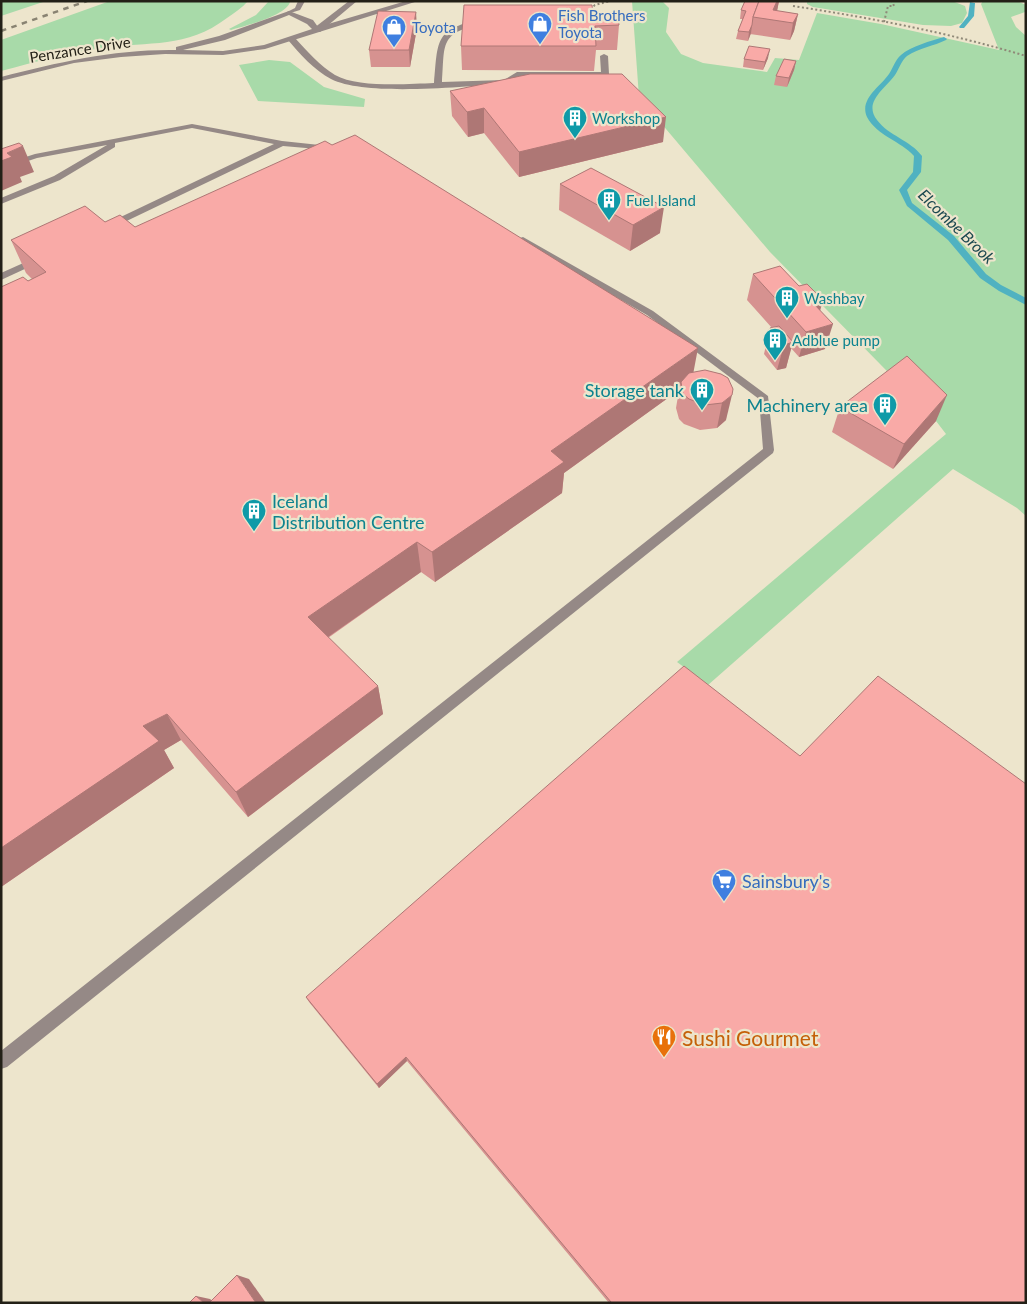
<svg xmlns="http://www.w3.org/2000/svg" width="1027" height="1304" font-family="Lato,sans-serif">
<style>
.green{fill:#a8daa9}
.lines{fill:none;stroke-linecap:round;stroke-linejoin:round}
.stream{fill:#50b2c1;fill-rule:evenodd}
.path{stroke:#8f8978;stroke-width:2;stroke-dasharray:2 2.5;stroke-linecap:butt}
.service{fill:#958986;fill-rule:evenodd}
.minor{fill:#958986;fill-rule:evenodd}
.rail{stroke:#898372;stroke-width:2.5;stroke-dasharray:5.5 5.5;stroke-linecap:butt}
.wall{fill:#d69290}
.shaded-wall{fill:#ae7775}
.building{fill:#f9aaa7;stroke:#ae7775}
.labels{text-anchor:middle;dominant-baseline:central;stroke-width:4.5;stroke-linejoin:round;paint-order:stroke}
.far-shop-label{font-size:15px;fill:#366cbe;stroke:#ede5cc;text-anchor:start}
.far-street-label{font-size:15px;fill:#232017;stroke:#ede5cc}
.far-culture-label{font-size:15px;fill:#0d838f;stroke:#ede5cc;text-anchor:start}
.far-water-label{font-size:16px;font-style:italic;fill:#1b484f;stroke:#ede5cc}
.culture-label{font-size:18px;fill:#0d838f;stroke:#ede5cc;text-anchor:end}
.shop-label{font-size:18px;fill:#366cbe;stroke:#ede5cc;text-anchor:start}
.near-food-label{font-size:21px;fill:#c56008;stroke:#ede5cc;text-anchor:start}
</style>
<rect width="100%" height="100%" fill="#ede5cc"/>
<g class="green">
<polygon points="1,1 46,1 1,16"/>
<path d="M110 1H248C242 8 234 13 227 18 186 49 150 41 102 48 68 53 35 62 1 71V40Z"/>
<path d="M269 1 290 2C286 16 244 26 231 30L229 29 256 15Z"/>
<polygon points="632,1 662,1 669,8 666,32 681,54 703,63 767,72 775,58 799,60 817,13 881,24 999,50 981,4 983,1 1017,1 1026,5 1025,12 1011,17 1016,27 1026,36 1026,516 1017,508 953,469 708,685 677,662 946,434 936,421 770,252 639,97"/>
<polygon points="807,1 952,1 965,6 967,13 962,23 951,26 923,25 813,7 807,4"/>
<polygon points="269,60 290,62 324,87 365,99 364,107 258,101 239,65"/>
</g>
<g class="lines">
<g class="stream">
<polygon points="970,2 975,3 974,16 964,28 960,28 959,27 968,16"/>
<path d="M944 37 947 39 946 40C934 46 919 48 907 56 901 61 899 69 895 75 885 89 863 102 877 120 889 136 910 140 922 156L921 172 907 190 912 203 954 236 986 274 1001 285 1026 298V305L999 291 980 278 948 240 907 206 899 190 913 172 914 156C901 141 877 136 867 117 859 99 880 87 889 74 893 68 895 60 901 55 911 46 931 41 944 37Z"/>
</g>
<g class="path">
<path d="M793 6C872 18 950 33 1026 56"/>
<polyline points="590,9 595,5 610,1"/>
<polyline points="884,22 888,6 894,6 892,1 909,1"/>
</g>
<g class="service">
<polygon points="298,1 305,1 300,10 287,14 287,12 295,8"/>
<polygon points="349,1 357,1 320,32 314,32 314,28"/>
<path d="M479 20 483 22 482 24C439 33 445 44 442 82L504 80 517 72H601L600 56 604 54 608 56 609 74 605 76H519L506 84C463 86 367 97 331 79 315 71 299 53 288 40L295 38C307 51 320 66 335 75 358 88 408 84 434 83 438 42 434 29 479 20Z"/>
<polygon points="192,124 282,141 329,146 333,148 329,150 283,146 112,228 106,228 106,224 274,144 192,128 115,143 115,147 60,180 1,204 1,198 54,176 107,145 37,158 1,170 1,165 35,154"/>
<polygon points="523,237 653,311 768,396 774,450 773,453 7,1067 1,1069 1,1051 763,449 759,399 647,315 520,242 520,238"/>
<polygon points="39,256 42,257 42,261 1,280 1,273"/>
</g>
<path class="minor" d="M406 1H418L265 49 223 55 165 54 121 57 74 63 1 81V77C59 62 116 49 176 50V47L219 36 289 11 313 20 318 27ZM289 15 307 24 312 29 264 45 223 51 183 50 225 40Z"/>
<polyline class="rail" points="1,31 87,1"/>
</g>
<g class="wall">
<polygon points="745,1 779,1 777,11 798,14 794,31 790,40 750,34 751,33 748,41 736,39 738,31 743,19 740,19 741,10"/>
<polygon points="593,15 619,25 617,50 596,50 594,71 462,70 461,46"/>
<polygon points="417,28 410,67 371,67 369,50"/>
<polygon points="768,58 763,70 743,67 744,59"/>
<polygon points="796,61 794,70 787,87 774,85 776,76"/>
<polygon points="450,91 663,142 519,177 484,133 468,137 452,116"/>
<polygon points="560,184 660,233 630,251 559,210"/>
<polygon points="105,222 135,227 694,372 721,374 726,420 717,428 700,430 684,424 679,419 676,408 679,390 564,473 562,493 435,582 421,572 328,638 378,686 383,714 248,817 181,740 164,750 174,768 1,887 1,287 28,281 32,279 26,273 11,240"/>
<polygon points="753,274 799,286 820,311 825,349 799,357 791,348 786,368 777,370 764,354 770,328 772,328 747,300"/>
<polygon points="840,407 936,421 893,469 832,432"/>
<polygon points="306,997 1026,1303 609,1303 407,1061 379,1088 309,1002"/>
</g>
<g class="shaded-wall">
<polygon points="777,1 779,1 777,11 773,10"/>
<polygon points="416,12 417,28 410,67 409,50"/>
<polygon points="798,14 794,31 790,40 793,23"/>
<polygon points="752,25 751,33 748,41 749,32"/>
<polygon points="770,49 768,58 763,70 765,62"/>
<polygon points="796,61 794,70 787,87 789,78"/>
<polygon points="484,108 484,133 468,137 467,112"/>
<polygon points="666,117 663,142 519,177 519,152"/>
<polygon points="23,146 34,172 20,177 22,182 1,191 1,161 7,153"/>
<polygon points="664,207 660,233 630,251 633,225"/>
<polygon points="823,300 816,326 813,303"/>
<polygon points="833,324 825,349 799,357 806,332"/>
<polygon points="793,342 786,368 777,370 784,345"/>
<polygon points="698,348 692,380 681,382 679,390 564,473 562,493 435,582 432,552 551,451"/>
<polygon points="732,395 726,420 717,428 722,403"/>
<polygon points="947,395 936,421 893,469 904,444"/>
<polygon points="417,542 421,572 315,646 308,617"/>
<polygon points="378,686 383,714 248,817 236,792"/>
<polygon points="167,714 181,740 164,750 174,768 1,887 1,848 143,726"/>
<polygon points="406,1057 407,1061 379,1088 377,1084"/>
<polygon points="237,1275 249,1279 266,1303 256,1303"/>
<polygon points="196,1296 210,1299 215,1303 204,1303"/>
</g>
<g class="building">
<polygon points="745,1 759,1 753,17 752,25 749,32 738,31 746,11 741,10"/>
<polygon points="759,1 777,1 773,10 798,14 793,23 753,17"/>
<polygon points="464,5 592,5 593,15 618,15 619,25 595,26 596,46 461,46"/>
<polygon points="378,11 416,12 409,50 369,50"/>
<polygon points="749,46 770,49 765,62 744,59"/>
<polygon points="784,59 796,61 789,78 776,76"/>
<polygon points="530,74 622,74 666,117 519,152 484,108 467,112 450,91"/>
<polygon points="355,135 698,348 551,451 564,462 432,552 417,542 308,617 378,686 236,792 167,714 143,726 159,741 1,848 1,287 23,277 28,281 46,272 11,240 85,206 105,222 120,215 135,227 325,141 332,145"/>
<polygon points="19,143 23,146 7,153 12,157 1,161 1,149"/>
<polygon points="591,168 664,207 633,225 560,184"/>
<polygon points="780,266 799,286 807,284 823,300 813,303 833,324 806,332 753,274"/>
<polygon points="779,326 793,342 784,345 770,328"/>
<polygon points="907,356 947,395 904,444 840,407"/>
<polygon points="705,370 721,374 728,378 733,389 732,395 722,403 705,405 689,399 683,394 681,382 689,373"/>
<polygon points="684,666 800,756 878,676 1026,784 1026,1303 610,1303 611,1302 406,1057 377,1084 306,997"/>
<polygon points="237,1275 256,1303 209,1303"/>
<polygon points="196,1296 204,1303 189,1303"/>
</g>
<defs>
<symbol id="shop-pin" viewBox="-11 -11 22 30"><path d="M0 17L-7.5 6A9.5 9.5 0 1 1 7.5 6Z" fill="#3f7fe0" stroke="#ede5cc"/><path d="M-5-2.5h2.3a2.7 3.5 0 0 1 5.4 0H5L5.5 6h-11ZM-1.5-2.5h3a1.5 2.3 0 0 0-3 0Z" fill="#fff"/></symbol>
<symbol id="building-pin" viewBox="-11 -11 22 30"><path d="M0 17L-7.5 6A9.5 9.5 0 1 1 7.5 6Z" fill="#0f9aa8" stroke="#ede5cc"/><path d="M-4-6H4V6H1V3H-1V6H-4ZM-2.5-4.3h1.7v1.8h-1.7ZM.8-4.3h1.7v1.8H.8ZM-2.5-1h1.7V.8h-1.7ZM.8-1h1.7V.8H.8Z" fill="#fff"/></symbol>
<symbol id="supermarket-pin" viewBox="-11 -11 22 30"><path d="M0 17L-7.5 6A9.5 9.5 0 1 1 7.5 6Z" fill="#3f7fe0" stroke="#ede5cc"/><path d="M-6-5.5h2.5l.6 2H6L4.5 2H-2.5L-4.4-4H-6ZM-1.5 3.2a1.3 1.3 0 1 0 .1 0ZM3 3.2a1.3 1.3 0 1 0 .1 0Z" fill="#fff"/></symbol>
<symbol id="restaurant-pin" viewBox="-11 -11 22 30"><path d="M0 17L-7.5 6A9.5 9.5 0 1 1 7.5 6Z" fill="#e8710a" stroke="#ede5cc"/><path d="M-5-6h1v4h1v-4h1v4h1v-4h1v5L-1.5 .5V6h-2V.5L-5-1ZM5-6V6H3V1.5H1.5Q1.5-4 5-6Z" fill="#fff"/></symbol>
</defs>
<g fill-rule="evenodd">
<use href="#shop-pin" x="526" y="10" width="28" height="38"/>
<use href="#shop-pin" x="380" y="13" width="28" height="38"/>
<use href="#building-pin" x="561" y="104" width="28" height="38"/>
<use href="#building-pin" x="595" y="186" width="28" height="38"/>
<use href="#building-pin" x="773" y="284" width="28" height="38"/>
<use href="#building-pin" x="761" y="326" width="28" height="38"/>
<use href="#building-pin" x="688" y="376" width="28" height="38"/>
<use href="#building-pin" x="871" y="391" width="28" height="38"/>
<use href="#building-pin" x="240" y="497" width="28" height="38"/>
<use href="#supermarket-pin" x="710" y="867" width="28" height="38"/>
<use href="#restaurant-pin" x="650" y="1023" width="28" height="38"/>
</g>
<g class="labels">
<g class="far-shop-label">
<text x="558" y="15">Fish Brothers<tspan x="558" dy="17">Toyota</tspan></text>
<text x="412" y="27">Toyota</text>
</g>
<g class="far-street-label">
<text transform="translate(80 49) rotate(-9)">Penzance Drive</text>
</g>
<g class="far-culture-label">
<text x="592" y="118">Workshop</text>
<text x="626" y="200">Fuel Island</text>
<text x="804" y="298">Washbay</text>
<text x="792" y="340">Adblue pump</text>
</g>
<g class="far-water-label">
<text transform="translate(957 226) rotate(44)">Elcombe Brook</text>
</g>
<g class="culture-label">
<text x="684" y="390">Storage tank</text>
<text x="868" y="405">Machinery area</text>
<text x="272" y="501" text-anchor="start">Iceland<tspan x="272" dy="21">Distribution Centre</tspan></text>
</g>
<g class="shop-label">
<text x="742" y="881">Sainsbury's</text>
</g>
<g class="near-food-label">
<text x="682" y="1037">Sushi Gourmet</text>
</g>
</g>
<rect width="1027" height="1304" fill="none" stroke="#232017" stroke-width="5"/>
</svg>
